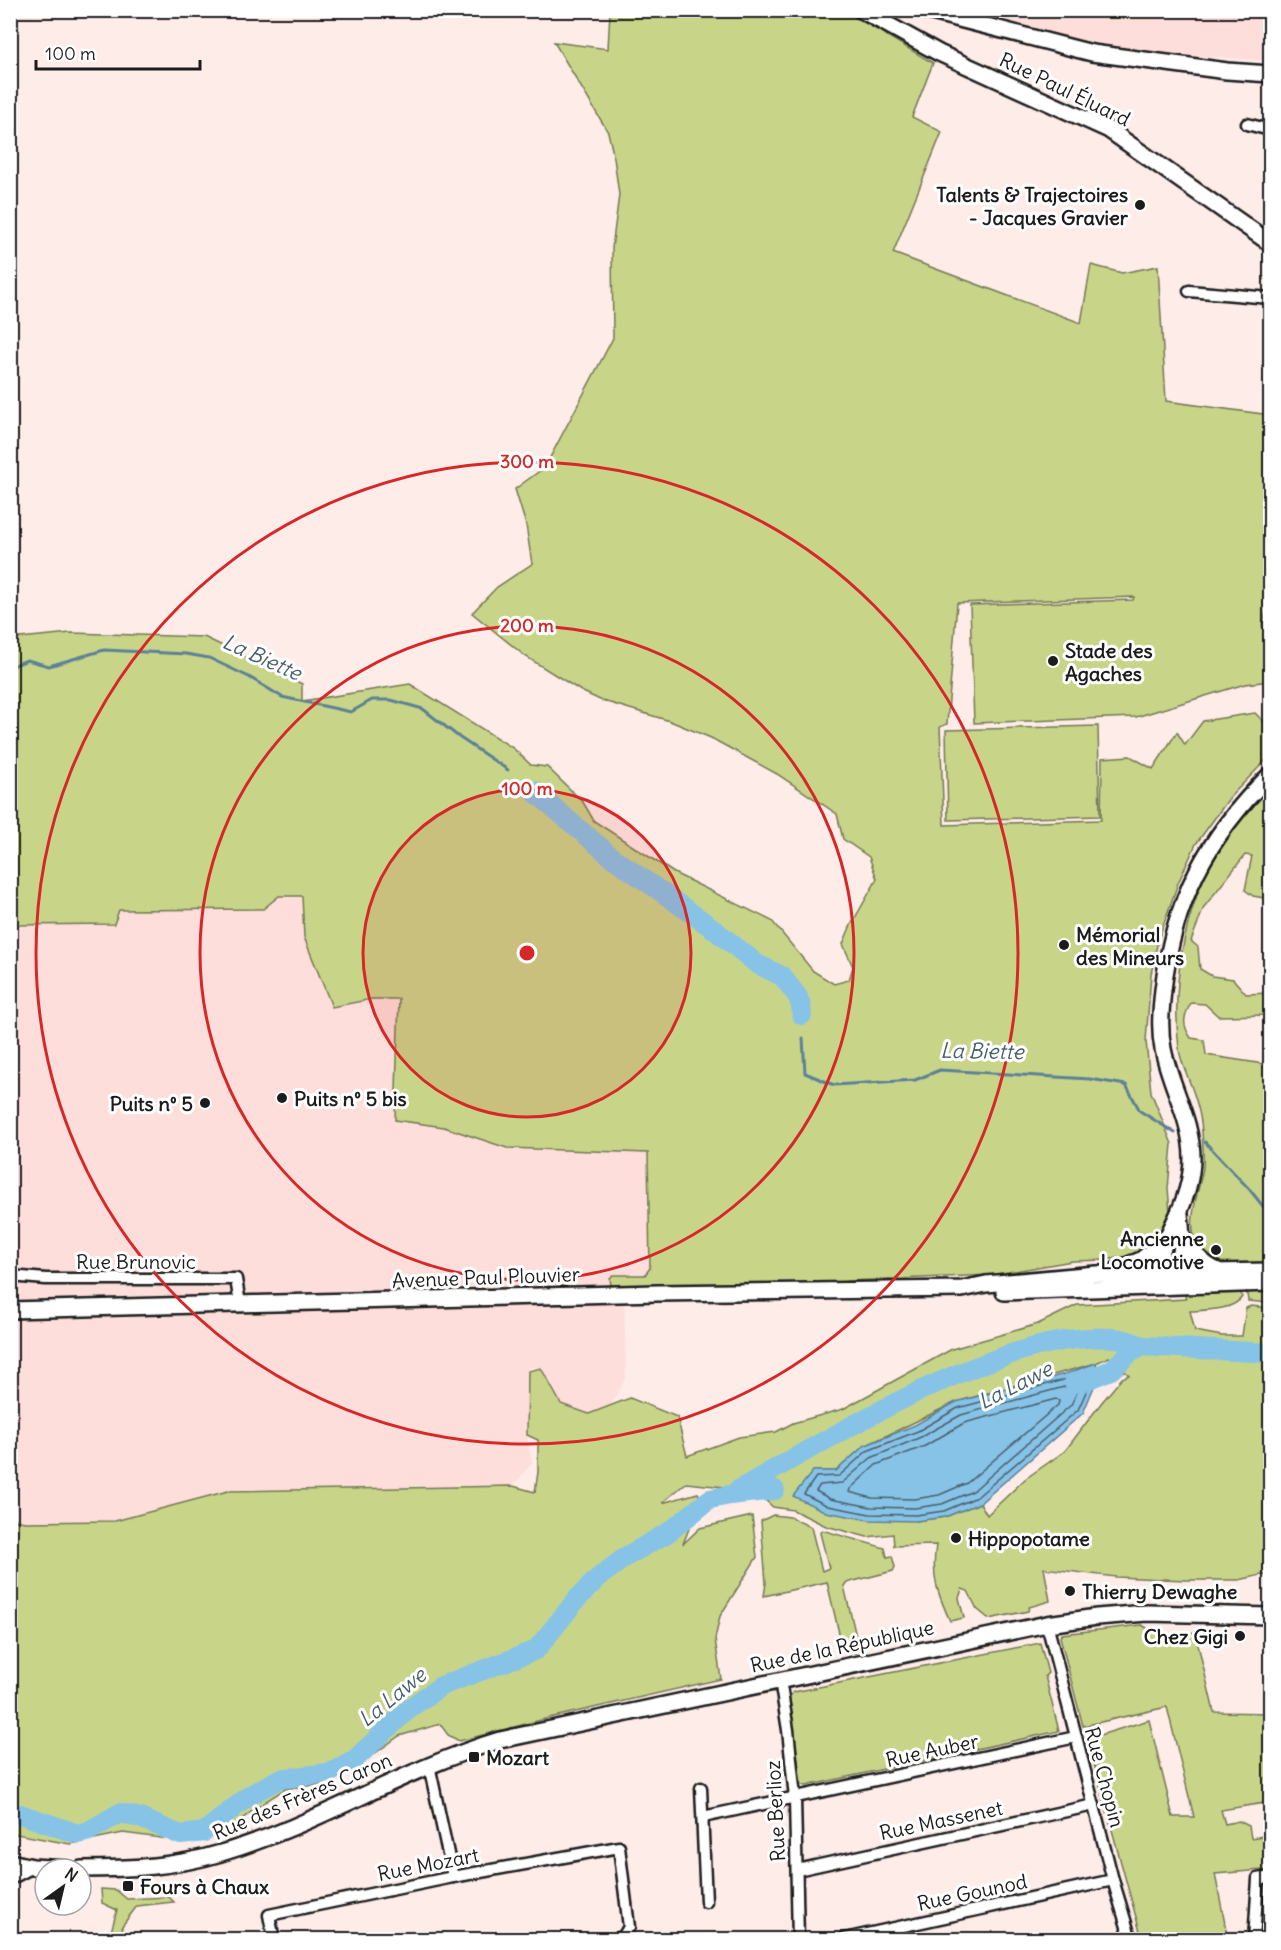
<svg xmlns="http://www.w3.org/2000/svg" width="1281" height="1950" font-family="Delius,sans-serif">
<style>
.built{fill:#fddeda}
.green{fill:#c8d589;stroke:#727852;stroke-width:1.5;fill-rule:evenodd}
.water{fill:#87c3e7;stroke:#5c8096;stroke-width:1.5}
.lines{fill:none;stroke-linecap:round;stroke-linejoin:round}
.shore{stroke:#475f6d;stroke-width:1.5}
.stream{stroke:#5c8096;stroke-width:3}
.river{stroke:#87c3e7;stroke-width:20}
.street-casing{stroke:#1c1c1c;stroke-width:15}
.secondary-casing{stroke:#1c1c1c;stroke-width:20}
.street{stroke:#fff;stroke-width:10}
.secondary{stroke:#fff;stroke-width:15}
.ring{fill:none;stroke:#d62828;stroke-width:3}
.poi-dot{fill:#1c1c1c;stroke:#fff;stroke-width:2}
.labels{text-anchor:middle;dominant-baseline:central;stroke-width:6;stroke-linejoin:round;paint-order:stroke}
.street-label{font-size:20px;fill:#1c1c1c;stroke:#fff}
.poi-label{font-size:20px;font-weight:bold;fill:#1c1c1c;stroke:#fff;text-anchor:start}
.water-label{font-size:21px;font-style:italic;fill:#475f6d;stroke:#fff}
.centre{fill:#d62828;stroke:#fff;stroke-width:3}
.ring-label{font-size:18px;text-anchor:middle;font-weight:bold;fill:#d62828;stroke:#fff;stroke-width:6;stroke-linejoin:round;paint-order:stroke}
</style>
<rect width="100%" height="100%" fill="#feece9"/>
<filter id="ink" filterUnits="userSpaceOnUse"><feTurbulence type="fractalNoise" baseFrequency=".0167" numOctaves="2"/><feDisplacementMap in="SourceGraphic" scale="12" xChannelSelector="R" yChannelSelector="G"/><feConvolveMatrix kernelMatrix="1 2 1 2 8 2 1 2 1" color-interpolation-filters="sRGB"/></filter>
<g filter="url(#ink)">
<g class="built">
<polygon points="926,11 1270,11 1270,61 1106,49"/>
<polygon points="279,896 302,896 304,937 332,1006 372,999 399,999 395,1120 444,1127 507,1148 648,1153 650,1268 645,1275 614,1275 610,1278 611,1286 608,1294 624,1294 626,1377 611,1406 590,1414 561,1404 541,1368 530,1367 528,1372 527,1435 532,1463 513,1486 228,1491 115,1521 25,1522 11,1519 10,925 114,924 119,910 263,909"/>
</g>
<g class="green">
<polygon points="610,11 845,11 933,63 912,117 942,132 893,253 1081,323 1091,265 1122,273 1158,266 1166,401 1270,415 1270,607 1268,607 1262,625 1270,646 1270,681 1245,684 1136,717 974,723 970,605 1133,600 1134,597 957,603 947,724 940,727 944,825 1101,820 1102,758 1130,756 1153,769 1177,732 1185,745 1203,721 1255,713 1264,722 1270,719 1270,756 1230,797 1196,844 1178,883 1158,940 1151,974 1146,1041 1151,1092 1172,1144 1168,1188 1170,1213 1162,1228 1148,1244 1130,1256 1105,1260 1072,1261 991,1275 848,1281 827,1284 611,1286 610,1278 613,1275 645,1275 650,1268 648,1153 507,1148 444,1127 395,1120 399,999 372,999 332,1007 304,937 302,896 279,896 263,909 119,910 114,924 11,925 10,639 71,633 204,637 302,684 302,701 410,684 513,748 531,765 547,767 583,802 594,821 674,873 772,921 813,971 834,984 849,980 853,967 843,944 851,925 877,879 869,857 843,839 837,814 777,774 711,738 670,721 600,700 581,691 525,656 472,613 497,587 532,564 526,525 515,489 545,467 613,338 612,248 619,195 614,158 608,132 554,42 608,49"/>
<polygon points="1098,726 1100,816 948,820 946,730"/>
<path d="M1270 790V899L1253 896 1245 890 1252 856 1245 855 1204 907 1191 941 1198 947 1200 969 1212 976 1233 979 1246 994 1270 993V1015L1218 1016 1205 1004 1191 1003C1183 1017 1182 1025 1191 1038L1204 1040 1206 1055 1270 1065V1262C1247 1266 1215 1271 1199 1248 1184 1225 1199 1193 1203 1168 1204 1157 1203 1144 1202 1132 1201 1112 1194 1093 1187 1075 1184 1067 1180 1058 1179 1049 1173 997 1180 942 1198 892 1206 870 1220 849 1234 830 1243 816 1256 797 1270 790Z"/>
<polygon points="1246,1287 1270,1287 1270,1303 1248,1301"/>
<path d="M1240 1288 1242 1297C1233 1311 1205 1310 1190 1311L1195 1331 1222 1336H1242L1246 1308 1251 1306 1270 1308V1576L1261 1575 1239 1580H1186L1116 1577 1044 1568 1050 1601 1029 1607 1028 1611 989 1619 977 1609 968 1591 962 1589 959 1598 964 1618 950 1621C937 1592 931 1576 936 1545L894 1546 893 1534 867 1537 826 1526 793 1510 773 1507 754 1490 686 1483 662 1503 698 1493 707 1510 694 1516 683 1544 700 1528 752 1516 757 1557 720 1616 715 1639 721 1679 549 1718 459 1741 448 1735 440 1724 399 1736 348 1773 323 1784 285 1789 266 1801 227 1830 191 1842 123 1833 70 1844 11 1833 10 1519 25 1522 115 1521 228 1491 513 1486 535 1492 538 1472V1440L527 1435 528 1371 541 1368 561 1404 589 1414 630 1398 677 1417 687 1456 739 1437 776 1432 793 1423 843 1409 952 1349 1038 1324 1077 1305 1186 1299 1183 1289ZM1109 1357 1129 1375 1122 1378 1102 1402 1065 1451 1025 1479 987 1515 980 1503 945 1517 916 1521 813 1471H836L863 1447 956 1402 1096 1363Z"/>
<polygon points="773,1515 790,1517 811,1527 822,1571 829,1568 820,1533 822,1530 885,1548 887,1557 892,1556 895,1567 893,1571 846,1583 844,1586 859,1649 855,1653 842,1646 827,1582 764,1596 766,1583 761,1521"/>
<polygon points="1142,1625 1164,1639 1195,1632 1214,1712 1270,1713 1270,1802 1221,1810 1225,1824 1239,1821 1249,1826 1251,1838 1270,1835 1270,1874 1265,1875 1262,1870 1215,1874 1228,1939 1142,1939 1087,1739 1149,1720 1173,1817 1194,1817 1167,1707 1083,1726 1060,1637 1062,1634"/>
<polygon points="1040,1643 1048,1673 1045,1676 1059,1731 806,1786 801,1784 790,1701 790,1696 794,1692"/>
<polygon points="101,1889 116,1890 127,1899 169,1897 174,1902 137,1906 122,1926 124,1939 109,1939 117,1910 102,1903"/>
</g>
<polygon class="water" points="1096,1363 1099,1375 1083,1413 980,1503 945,1517 916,1521 869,1520 826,1512 793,1496 813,1471 836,1471 864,1446 915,1425 956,1402 1065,1374"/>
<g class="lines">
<g class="shore">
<polygon points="1089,1372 1092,1372 1093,1376 1078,1410 977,1497 944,1511 916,1515 870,1514 828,1506 804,1494 816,1477 839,1476 867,1451 918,1431 958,1408 1067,1379"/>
<polygon points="1075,1384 1078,1385 1079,1388 1071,1405 973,1491 942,1504 915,1508 871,1507 830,1499 816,1491 820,1485 842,1483 871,1458 921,1437 961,1415"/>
<polygon points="1056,1399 1059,1401 1058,1405 967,1483 939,1495 915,1499 872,1498 849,1492 850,1489 876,1465 925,1446 964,1423"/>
</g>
<g class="stream">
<polyline points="10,667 27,660 49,666 104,650 186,654 209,658 249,677 282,697 351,712 372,700 391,700 423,709 460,738 508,770"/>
<polyline points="803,1038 805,1073 834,1085 915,1080 940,1070 1090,1079 1126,1085 1140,1111 1175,1133"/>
<polyline points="1205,1142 1250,1190 1270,1215"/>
</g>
<g class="river">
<polyline points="534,791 613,858 711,927 757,964 782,976 798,997 801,1006 802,1015"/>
<polyline points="1074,1383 1089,1379 1111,1370 1130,1353 1143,1346 1270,1353"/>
<path d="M738 1490C817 1445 895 1398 980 1365 1022 1349 1067 1335 1113 1338 1123 1338 1134 1343 1143 1346"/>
<polyline points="10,1814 20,1814 78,1834 89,1831 120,1813 140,1818 181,1835 204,1832 250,1795 279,1779 329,1773 354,1760 411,1707 441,1686 536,1650 577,1599 599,1577 627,1556 669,1532 710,1499 730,1495 775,1490"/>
</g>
<defs>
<g id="street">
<polyline points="1247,124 1270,130"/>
<polyline points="1189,291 1270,298"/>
<polyline points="10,1276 46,1279 236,1279 240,1304"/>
<polyline points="1047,1624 1113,1880 1131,1940"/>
<polyline points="780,1680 788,1730 795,1798 798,1940"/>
<polyline points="429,1765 453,1877"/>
<polyline points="701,1788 706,1902"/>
<polyline points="703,1817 1076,1737"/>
<polyline points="797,1870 1094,1805"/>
<polyline points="10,1879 33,1867"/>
<polyline points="274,1940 269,1915 453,1877 619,1847 629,1927 623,1937 613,1940"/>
<polyline points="840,1940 1113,1880"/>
<polyline points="1254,1940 1258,1879 1270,1877"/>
</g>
<g id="secondary">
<polyline points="861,10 939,53 1109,130 1270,243"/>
<polyline points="924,10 1092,53 1227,71 1270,74"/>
<path d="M1182 1236C1191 1250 1202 1265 1218 1271"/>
<polyline points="1118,1269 1141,1260 1164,1242"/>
<path d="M1167 1275C1187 1258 1182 1239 1180 1214"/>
<path d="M1183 1285C1176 1282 1167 1280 1163 1275 1160 1270 1159 1262 1160 1257 1162 1246 1169 1234 1174 1223 1184 1203 1192 1180 1192 1158 1192 1120 1170 1085 1163 1049 1159 1029 1161 1009 1163 990 1173 901 1207 837 1270 775"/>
<polyline points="1004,1292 1270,1283"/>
<polyline points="10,1310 657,1293 962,1289 986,1284 1096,1274 1270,1271"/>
<polyline points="10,1862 33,1867 66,1869"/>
<path d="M81 1869C129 1869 175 1867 221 1853 317 1825 403 1769 500 1740L1047 1624 1097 1617 1147 1613 1270 1616"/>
</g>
</defs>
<use href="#street" class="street-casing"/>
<use href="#secondary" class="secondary-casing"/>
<use href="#street" class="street"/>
<use href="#secondary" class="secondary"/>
</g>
</g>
<circle cx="527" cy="953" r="164" fill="#d62828" fill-opacity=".12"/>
<g class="ring">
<circle cx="527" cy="953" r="164"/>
<circle cx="527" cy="953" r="327"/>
<circle cx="527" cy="953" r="491"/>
</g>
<g class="poi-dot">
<circle cx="1140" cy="205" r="6"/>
<circle cx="1053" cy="661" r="6"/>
<circle cx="1064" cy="945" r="6"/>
<circle cx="282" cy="1098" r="6"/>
<circle cx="205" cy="1103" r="6"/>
<circle cx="1216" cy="1250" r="6"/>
<circle cx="956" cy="1538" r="6"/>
<circle cx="1070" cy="1591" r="6"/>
<circle cx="1240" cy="1636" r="6"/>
<rect x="468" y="1751" width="12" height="12" rx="3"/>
<rect x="122" y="1880" width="12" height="12" rx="3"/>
</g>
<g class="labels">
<g class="street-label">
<text transform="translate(1065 89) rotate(26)">Rue Paul Éluard</text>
<text x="136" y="1261">Rue Brunovic</text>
<text transform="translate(486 1277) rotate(-2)">Avenue Paul Plouvier</text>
<text transform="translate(842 1646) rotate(-12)">Rue de la République</text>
<text transform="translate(932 1750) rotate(-12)">Rue Auber</text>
<text transform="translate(1105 1777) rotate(75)">Rue Chopin</text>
<text transform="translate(302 1796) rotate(-23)">Rue des Frères Caron</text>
<text transform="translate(775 1811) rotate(-93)">Rue Berlioz</text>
<text transform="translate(941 1820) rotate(-12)">Rue Massenet</text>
<text transform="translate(428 1864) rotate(-11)">Rue Mozart</text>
<text transform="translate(972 1892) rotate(-12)">Rue Gounod</text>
</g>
<g class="poi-label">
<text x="1128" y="194" text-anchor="end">Talents &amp; Trajectoires<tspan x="1128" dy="23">- Jacques Gravier</tspan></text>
<text x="1065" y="650">Stade des<tspan x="1065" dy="23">Agaches</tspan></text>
<text x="1076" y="934">Mémorial<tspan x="1076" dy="23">des Mineurs</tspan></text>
<text x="294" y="1098">Puits n° 5 bis</text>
<text x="193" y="1103" text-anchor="end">Puits n° 5</text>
<text x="1204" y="1238" text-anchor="end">Ancienne<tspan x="1204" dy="23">Locomotive</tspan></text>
<text x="968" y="1538">Hippopotame</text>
<text x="1082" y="1591">Thierry Dewaghe</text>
<text x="1228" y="1636" text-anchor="end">Chez Gigi</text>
<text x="486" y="1757">Mozart</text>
<text x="140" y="1886">Fours à Chaux</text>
</g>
<g class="water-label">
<text transform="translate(262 657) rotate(24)">La Biette</text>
<text transform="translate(982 1051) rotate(1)">La Biette</text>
<text transform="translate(1015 1385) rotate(-27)">La Lawe</text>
<text transform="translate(392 1697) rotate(-39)">La Lawe</text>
</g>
</g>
<circle cx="527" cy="953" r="9" class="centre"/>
<g class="ring-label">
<text x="527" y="468">300 m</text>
<text x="527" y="632">200 m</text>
<text x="527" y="795">100 m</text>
</g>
<rect width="1281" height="1950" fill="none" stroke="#fff" stroke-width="36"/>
<rect x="18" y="18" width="1245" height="1914" fill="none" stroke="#1c1c1c" stroke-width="2" filter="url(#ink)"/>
<g transform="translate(63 1887) rotate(34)"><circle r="28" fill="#ffffff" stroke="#a4a4a4" stroke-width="1.5"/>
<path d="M0-4.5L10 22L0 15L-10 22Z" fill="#1c1c1c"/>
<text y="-9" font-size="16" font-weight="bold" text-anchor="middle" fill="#1c1c1c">N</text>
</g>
<path d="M36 60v9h164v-9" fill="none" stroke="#1c1c1c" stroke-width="3"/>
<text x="45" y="60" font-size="18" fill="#1c1c1c" stroke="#ffffff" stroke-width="4.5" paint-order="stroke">100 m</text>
</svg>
